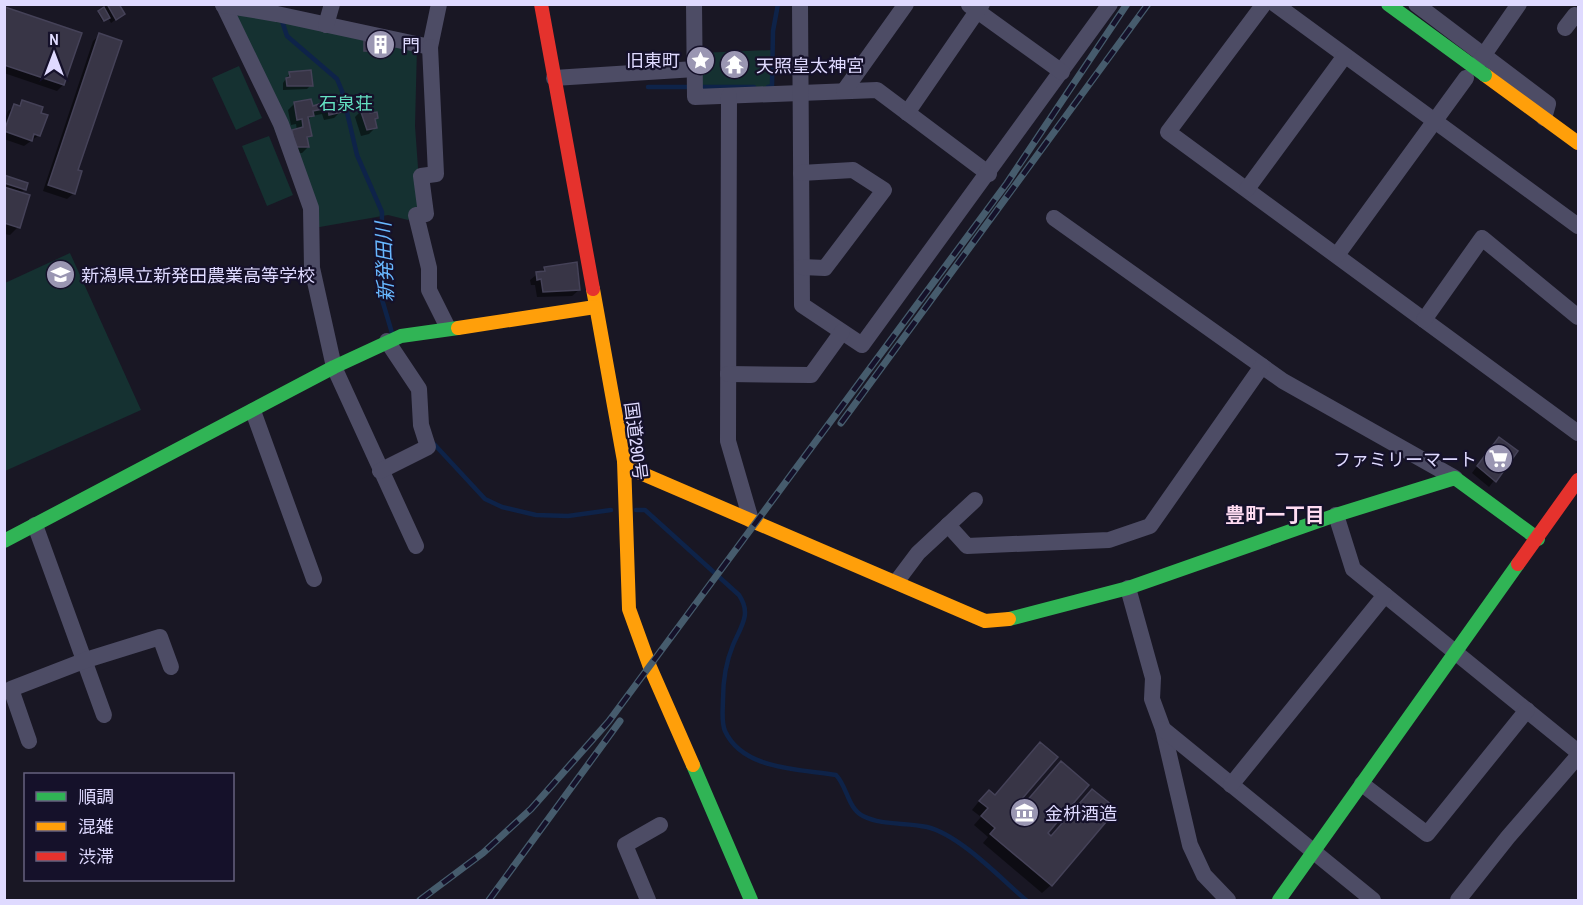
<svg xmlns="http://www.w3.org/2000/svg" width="1583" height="905" font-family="'Archivo Narrow','Noto Sans JP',sans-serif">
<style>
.green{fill:#153131}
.shadow{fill:#0007}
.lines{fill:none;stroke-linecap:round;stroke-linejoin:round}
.stream{stroke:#0e2349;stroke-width:4.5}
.building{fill:#383546;stroke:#454258;stroke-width:1.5}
.street{stroke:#4d4c65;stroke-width:16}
.fast{stroke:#30b455;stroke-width:14}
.slow{stroke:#ff9f0a;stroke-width:14}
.jam{stroke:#e5322d;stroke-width:14}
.rail-casing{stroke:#465c6d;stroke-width:7}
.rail{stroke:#15112a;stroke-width:4.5;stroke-dasharray:14;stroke-linecap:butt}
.fast-bridge{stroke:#30b455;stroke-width:14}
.labels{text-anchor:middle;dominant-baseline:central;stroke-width:4.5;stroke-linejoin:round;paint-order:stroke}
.poi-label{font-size:18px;fill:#dfdaff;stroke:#15112a;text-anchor:start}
.park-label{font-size:18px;fill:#64e1c2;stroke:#15112a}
.street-label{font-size:18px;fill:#dfdaff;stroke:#15112a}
.water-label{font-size:20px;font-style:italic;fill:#68b8ff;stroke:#15112a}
.neighbourhood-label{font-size:20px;font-weight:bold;fill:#ffdcf2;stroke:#15112a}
</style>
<rect width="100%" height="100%" fill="#191724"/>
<g class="green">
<polygon points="226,8 417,47 415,126 421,209 408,220 388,215 314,228"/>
<polygon points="773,50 774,90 700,91 699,53"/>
<polygon points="239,66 262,118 236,130 212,78"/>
<polygon points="269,136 293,195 267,206 242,146"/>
<polygon points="70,253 141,410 5,471 5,283"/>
</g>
<g class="shadow">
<polygon points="103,4 117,4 123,14 111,23 108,17 102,21 98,13 104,9"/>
<polygon points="5,9 80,34 63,85 57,91 4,73"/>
<polygon points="100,35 74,193 67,199 43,191 93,41"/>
<polygon points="378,43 384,44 382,49 376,49"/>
<polygon points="290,73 311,85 307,89 283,90 283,83"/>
<polygon points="363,98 357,105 340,108 340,112 334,118 324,120 322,114 312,116 307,121 310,136 306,139 308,147 302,153 289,153 297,130 296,124 291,125 288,110 294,104 312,108"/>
<polygon points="23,102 39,114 39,135 24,146 4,139 4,122 8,111"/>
<polygon points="361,111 374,120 375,128 369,134 361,136 355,117"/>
<polygon points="4,177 24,189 20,194 18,227 10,235 4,234"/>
<polygon points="545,268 579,290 572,296 537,297 535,285 531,285 530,280"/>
<polygon points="1493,445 1516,452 1489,487 1472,473"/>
<polygon points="980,800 1013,807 1046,833 1051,885 1042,893 983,843 988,837 974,825 981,817 972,810"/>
</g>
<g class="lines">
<g class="stream">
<polyline points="281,18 287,36 337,79 342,91 357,155 382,212 381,296 392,333"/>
<polyline points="648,87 691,87"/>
<polyline points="699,87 754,87"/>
<polyline points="768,87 772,86 773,31 778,4"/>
<polyline points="434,444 485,499 502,507 536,515 568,516 611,510"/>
<path d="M636 510H645L739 595C752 614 741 626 733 645 726 662 723 681 723 699 723 709 721 722 725 731 743 770 799 769 836 775 847 786 848 809 863 816 883 826 906 822 927 827 960 835 1000 878 1026 900"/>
</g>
</g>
<g class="building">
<polygon points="107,4 119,4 125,14 116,20"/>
<polygon points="5,7 82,33 64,85 4,65"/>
<polygon points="104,7 110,18 104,21 98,11"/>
<polygon points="99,33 122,41 78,170 82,171 75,194 48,185"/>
<rect x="364" y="41" width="6" height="10"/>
<polygon points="311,70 313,86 287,86 286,78 290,77 289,72"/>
<polygon points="364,96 370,113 377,112 378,118 375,119 377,128 367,130 360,109 364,108 362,99 340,104 342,112 329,115 328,108 313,111 314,116 308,117 312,136 307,137 309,147 295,147 292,130 303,127 302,119 297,120 294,102 311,99 313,106 331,100 331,102"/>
<polygon points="22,100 43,107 41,113 48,115 40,136 34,134 32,141 4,131 14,104 20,106"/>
<polygon points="4,175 28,183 26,190 4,183"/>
<polygon points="4,187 30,195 20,228 4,223"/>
<polygon points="577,262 580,290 543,292 541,279 537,280 536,272 545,271 544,267"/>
<polygon points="1499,437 1518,451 1496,482 1477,466"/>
<polygon points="1040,742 1058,757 1015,807 1019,810 1061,761 1089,785 1048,833 1051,836 1092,789 1117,809 1052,886 990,834 995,828 981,816 988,808 979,801 989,790 995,795"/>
</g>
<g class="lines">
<g class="street">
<polyline points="223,4 281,124 311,208 312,268 334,367 416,546"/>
<polyline points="694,4 695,97 877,90 989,174"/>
<polyline points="800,4 802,305 862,345 1110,4"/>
<polyline points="1264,4 1168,132 1578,433"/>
<polyline points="1275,4 1578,226"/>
<polyline points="1416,4 1548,104 1544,118"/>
<polyline points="223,5 277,14 430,47 439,4"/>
<polyline points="969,5 1062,72"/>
<polyline points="326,25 332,4"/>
<polyline points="1565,28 1575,15 1578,18"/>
<polyline points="430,47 436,174 421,176 426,214 416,215 429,268 429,290 448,328"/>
<polyline points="1481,59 1519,4"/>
<polyline points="554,78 695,69"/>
<polyline points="844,91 906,4"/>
<polyline points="729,96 728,441 751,520"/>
<polyline points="907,113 982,4"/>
<polyline points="801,173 853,170 884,190 825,268 802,267"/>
<polyline points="1247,189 1344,57"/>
<polyline points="1054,218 1283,381 1455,478"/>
<polyline points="1337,255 1466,78"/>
<polyline points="1424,320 1482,238 1578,317"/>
<polyline points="728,374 811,375 842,332"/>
<polyline points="253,411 314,579"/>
<polyline points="380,471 428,447 421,425 419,389 387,341"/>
<polyline points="1336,515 1353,569 1578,752"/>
<polyline points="35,525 104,715"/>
<polyline points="948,525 967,546 1109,540 1150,526 1262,366"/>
<polyline points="897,581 918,553 975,500"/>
<polyline points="1128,588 1153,678 1152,699 1163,729 1190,845 1204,875 1228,900"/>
<polyline points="1163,729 1373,900"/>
<polyline points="29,741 11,689 86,660 160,637 171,667"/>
<polyline points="1362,784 1427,834 1527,710"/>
<polyline points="1231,785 1385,595"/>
<polyline points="648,900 625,845 660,825"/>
<polyline points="1458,900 1508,837 1578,756"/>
</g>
<g class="fast">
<polyline points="4,541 334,367 401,336 458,328"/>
<polyline points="1009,619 1128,588 1336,515 1455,478 1538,539"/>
<polyline points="693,765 751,900"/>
<polyline points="1279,900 1518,564"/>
</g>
<g class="slow">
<polyline points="1485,75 1578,143"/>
<polyline points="593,289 624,461 629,609 650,667 693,765"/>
<polyline points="458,328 595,307"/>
<polyline points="624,461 629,468 985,621 1009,619"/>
</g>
<g class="jam">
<polyline points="541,4 593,289"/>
<polyline points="1518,564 1578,480"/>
</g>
<defs>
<g id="rail">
<polyline points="841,423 1148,4"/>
<polyline points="420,900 483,853 531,809 609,721 1007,183 1127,4"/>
<polyline points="489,900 620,721"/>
</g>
</defs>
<use href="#rail" class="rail-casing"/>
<use href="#rail" class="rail"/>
<polyline class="fast-bridge" points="1388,4 1485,75"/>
</g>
<defs>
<symbol id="building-disc" viewBox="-11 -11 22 22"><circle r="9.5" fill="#9a96b2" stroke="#15112a"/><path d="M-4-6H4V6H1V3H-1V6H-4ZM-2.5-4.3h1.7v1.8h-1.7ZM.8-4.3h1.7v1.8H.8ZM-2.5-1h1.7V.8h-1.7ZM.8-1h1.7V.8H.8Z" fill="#fff"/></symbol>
<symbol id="sight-disc" viewBox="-11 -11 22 22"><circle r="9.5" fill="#9a96b2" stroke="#15112a"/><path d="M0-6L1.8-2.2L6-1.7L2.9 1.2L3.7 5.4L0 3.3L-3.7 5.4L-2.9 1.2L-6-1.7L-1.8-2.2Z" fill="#fff"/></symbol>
<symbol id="temple-disc" viewBox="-11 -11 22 22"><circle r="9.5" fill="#9a96b2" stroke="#15112a"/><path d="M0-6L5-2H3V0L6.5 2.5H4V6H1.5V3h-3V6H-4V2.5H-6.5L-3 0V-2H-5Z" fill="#fff"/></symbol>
<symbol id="school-disc" viewBox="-11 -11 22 22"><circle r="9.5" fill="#9a96b2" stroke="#15112a"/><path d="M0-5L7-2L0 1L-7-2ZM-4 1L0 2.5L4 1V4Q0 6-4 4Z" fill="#fff"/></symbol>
<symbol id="supermarket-disc" viewBox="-11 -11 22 22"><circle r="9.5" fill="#9a96b2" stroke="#15112a"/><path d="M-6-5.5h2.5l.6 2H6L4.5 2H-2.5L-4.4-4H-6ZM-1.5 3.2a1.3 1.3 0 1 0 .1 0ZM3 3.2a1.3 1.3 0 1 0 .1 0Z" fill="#fff"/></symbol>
<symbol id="museum-disc" viewBox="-11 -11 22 22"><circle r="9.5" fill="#9a96b2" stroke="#15112a"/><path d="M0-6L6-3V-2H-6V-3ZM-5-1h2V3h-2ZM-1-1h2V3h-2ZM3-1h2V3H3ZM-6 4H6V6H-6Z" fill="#fff"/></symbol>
</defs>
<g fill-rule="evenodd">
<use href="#building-disc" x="364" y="28" width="33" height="33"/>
<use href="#sight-disc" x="684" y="44" width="33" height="33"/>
<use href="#temple-disc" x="718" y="48" width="33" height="33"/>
<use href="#school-disc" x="44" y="258" width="33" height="33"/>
<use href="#supermarket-disc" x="1482" y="442" width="33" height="33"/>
<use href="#museum-disc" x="1008" y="796" width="33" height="33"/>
</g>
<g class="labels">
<g class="poi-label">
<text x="402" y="45">門</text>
<text x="680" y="60" text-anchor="end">旧東町</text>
<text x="756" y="65">天照皇太神宮</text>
<text x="81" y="275">新潟県立新発田農業高等学校</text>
<text x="1477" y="459" text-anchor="end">ファミリーマート</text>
<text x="1045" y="813">金枡酒造</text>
</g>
<g class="park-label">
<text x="346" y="103">石泉荘</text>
</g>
<g class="street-label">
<text transform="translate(636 441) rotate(83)">国道290号</text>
</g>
<g class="water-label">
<text transform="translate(384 262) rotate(-92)">新発田川</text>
</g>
<g class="neighbourhood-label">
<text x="1275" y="514">豊町一丁目</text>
</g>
</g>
<rect width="1583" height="905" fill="none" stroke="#dfdaff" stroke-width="12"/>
<rect x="24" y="773" width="210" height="108" fill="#15112a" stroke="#66617f" stroke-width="1.5"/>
<rect x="36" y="792" width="30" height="9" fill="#30b455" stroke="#66617f" stroke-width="1.5"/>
<text x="78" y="803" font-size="18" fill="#dfdaff">順調</text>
<rect x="36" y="822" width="30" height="9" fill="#ff9f0a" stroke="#66617f" stroke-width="1.5"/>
<text x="78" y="833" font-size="18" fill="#dfdaff">混雑</text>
<rect x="36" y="852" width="30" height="9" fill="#e5322d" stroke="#66617f" stroke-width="1.5"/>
<text x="78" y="863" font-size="18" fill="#dfdaff">渋滞</text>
<g transform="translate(54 54)" stroke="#15112a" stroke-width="4.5" paint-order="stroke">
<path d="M0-4.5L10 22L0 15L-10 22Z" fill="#dfdaff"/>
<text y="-9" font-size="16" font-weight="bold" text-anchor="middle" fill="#dfdaff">N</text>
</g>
</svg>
